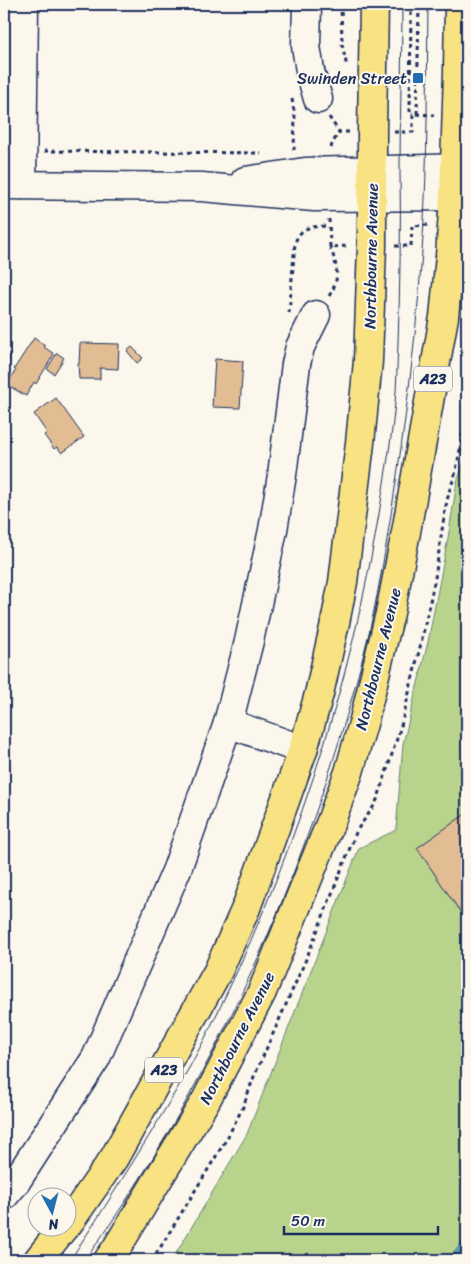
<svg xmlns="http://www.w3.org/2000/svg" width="471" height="1264" font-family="Sriracha,sans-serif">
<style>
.green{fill:#b8d48c;stroke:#6a8275}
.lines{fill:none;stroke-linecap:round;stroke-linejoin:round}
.stream{stroke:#5f96b1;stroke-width:6}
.building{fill:#e2bc93;stroke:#1b2f5e}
.minor-casing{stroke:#1b2f5e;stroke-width:31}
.highway-casing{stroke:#1b2f5e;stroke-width:31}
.path{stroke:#1b2f5e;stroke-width:3;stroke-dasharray:4 4;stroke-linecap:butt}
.minor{stroke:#fbf7ec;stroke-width:28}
.highway{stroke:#f8e281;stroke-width:28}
.tram{stroke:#1b2f5e;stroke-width:1}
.poi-dot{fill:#1f6fb2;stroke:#fbf7ec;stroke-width:2}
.labels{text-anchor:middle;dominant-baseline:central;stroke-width:4;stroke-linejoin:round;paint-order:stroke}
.shield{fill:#fbf7ec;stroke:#5e6b89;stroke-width:1}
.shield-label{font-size:15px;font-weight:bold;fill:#1b2f5e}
.poi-label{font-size:16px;fill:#1b2f5e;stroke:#fbf7ec;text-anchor:end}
.street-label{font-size:16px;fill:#1b2f5e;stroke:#fbf7ec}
</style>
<rect width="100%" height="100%" fill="#fbf7ec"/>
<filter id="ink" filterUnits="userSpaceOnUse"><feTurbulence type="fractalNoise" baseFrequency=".02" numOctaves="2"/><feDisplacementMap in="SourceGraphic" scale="10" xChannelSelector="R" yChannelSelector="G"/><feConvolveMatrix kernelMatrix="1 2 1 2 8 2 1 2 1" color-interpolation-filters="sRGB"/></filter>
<g filter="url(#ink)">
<polygon class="green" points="467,443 467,1260 172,1260 247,1134 359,848 396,830 403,744 428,642 448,538 457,482 464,462"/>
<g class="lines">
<polyline class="stream" points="451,1260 467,1240"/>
</g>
<g class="building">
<polygon points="34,338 45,346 44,347 54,354 36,384 34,382 26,396 9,386 6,412 4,412 4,353 10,354 7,383 16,370 14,369"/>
<polygon points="80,343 119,344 118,369 100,368 100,379 79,379 78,364 79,364"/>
<polygon points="132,347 143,358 137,363 127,351"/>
<polygon points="57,353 64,358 54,374 47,369"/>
<polygon points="215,359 243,361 240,408 212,407"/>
<polygon points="56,398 84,437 62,453 57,447 54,449 44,435 47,433 34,414"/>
<polygon points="467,813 467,909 461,913 417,848"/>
</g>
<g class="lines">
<defs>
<g id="minor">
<polyline points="307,4 306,46 310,71 318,99"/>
<polyline points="245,181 305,172 467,168"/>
<polyline points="4,185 202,187 314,197 467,196"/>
<polyline points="22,185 24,4"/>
<polyline points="228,723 303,750"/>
<polyline points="4,1196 15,1183 96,1058 177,869 228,723 249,641 273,530 282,475 296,364 300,347 316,315"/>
</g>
<g id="highway">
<polyline points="68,1224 114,1158 218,971 246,908 286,798 303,750 319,694 335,623 343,582 360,443 368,361 372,246 372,132 374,4"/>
<polyline points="38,1260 65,1226"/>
<polyline points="108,1260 116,1249 206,1100 262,992 330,824 349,772 364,720 390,613 406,532 444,317 450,256 454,197 458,71 459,4"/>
</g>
</defs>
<use href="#minor" class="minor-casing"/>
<use href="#highway" class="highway-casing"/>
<g class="path">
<polyline points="341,4 342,44 347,67"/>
<polyline points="411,4 410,114 413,114"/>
<polyline points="292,99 295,117 294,150"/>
<polyline points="417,114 419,4"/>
<polyline points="329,117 339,132"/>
<polyline points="394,132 413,132 413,114 434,115"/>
<polyline points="331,148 332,144 339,132 350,132"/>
<polyline points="44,151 261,153"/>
<polyline points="329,219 330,247 349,246"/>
<polyline points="395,246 411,246 412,226 429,225"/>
<path d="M329 296C341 278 337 265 330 247"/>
<path d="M289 313 295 243C301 225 313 227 329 226"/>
<polyline points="151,1260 160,1248 226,1140 243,1107 253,1079 307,957 357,830 372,809 378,798 401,726 421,643 435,578 445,510 449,492 455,475 462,440 467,404"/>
</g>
<use href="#minor" class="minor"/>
<use href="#highway" class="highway"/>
<g class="tram">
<path d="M70 1260C97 1220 123 1178 149 1136 168 1104 188 1072 205 1038 290 869 351 689 381 502 386 470 392 436 395 403 397 384 397 363 398 343 400 286 401 228 400 170 400 115 402 59 402 4"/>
<path d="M85 1260C220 1073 314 856 369 633 381 581 389 528 397 475 409 396 418 317 423 237 428 159 427 81 428 4"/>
</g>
</g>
</g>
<rect class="poi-dot" x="412" y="72" width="12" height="12" rx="2.5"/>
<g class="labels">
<g class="shield">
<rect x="414" y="366.5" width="38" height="25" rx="4"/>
<rect x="145" y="1057.5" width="38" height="25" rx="4"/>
</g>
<g class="shield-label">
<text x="433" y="379">A23</text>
<text x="164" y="1070">A23</text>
</g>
<g class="poi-label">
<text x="407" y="78">Swinden Street</text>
</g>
<g class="street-label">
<text transform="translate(371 256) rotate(-89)">Northbourne Avenue</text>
<text transform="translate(378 659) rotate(-76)">Northbourne Avenue</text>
<text transform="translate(237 1038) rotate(-63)">Northbourne Avenue</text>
</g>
</g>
<rect width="471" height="1264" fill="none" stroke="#fbf7ec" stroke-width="20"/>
<rect x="10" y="10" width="451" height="1244" fill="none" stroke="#1b2f5e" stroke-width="2" filter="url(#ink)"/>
<g transform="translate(52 1212) rotate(173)"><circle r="24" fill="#fbf7ec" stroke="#a1a7b3"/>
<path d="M0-4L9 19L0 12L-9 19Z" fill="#1f6fb2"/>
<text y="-8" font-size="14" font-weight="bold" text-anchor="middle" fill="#1b2f5e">N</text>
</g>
<path d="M284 1226v8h154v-8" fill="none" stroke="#1b2f5e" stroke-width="2.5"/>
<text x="291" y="1226" font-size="15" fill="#1b2f5e" stroke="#fbf7ec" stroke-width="4" paint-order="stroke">50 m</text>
</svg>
